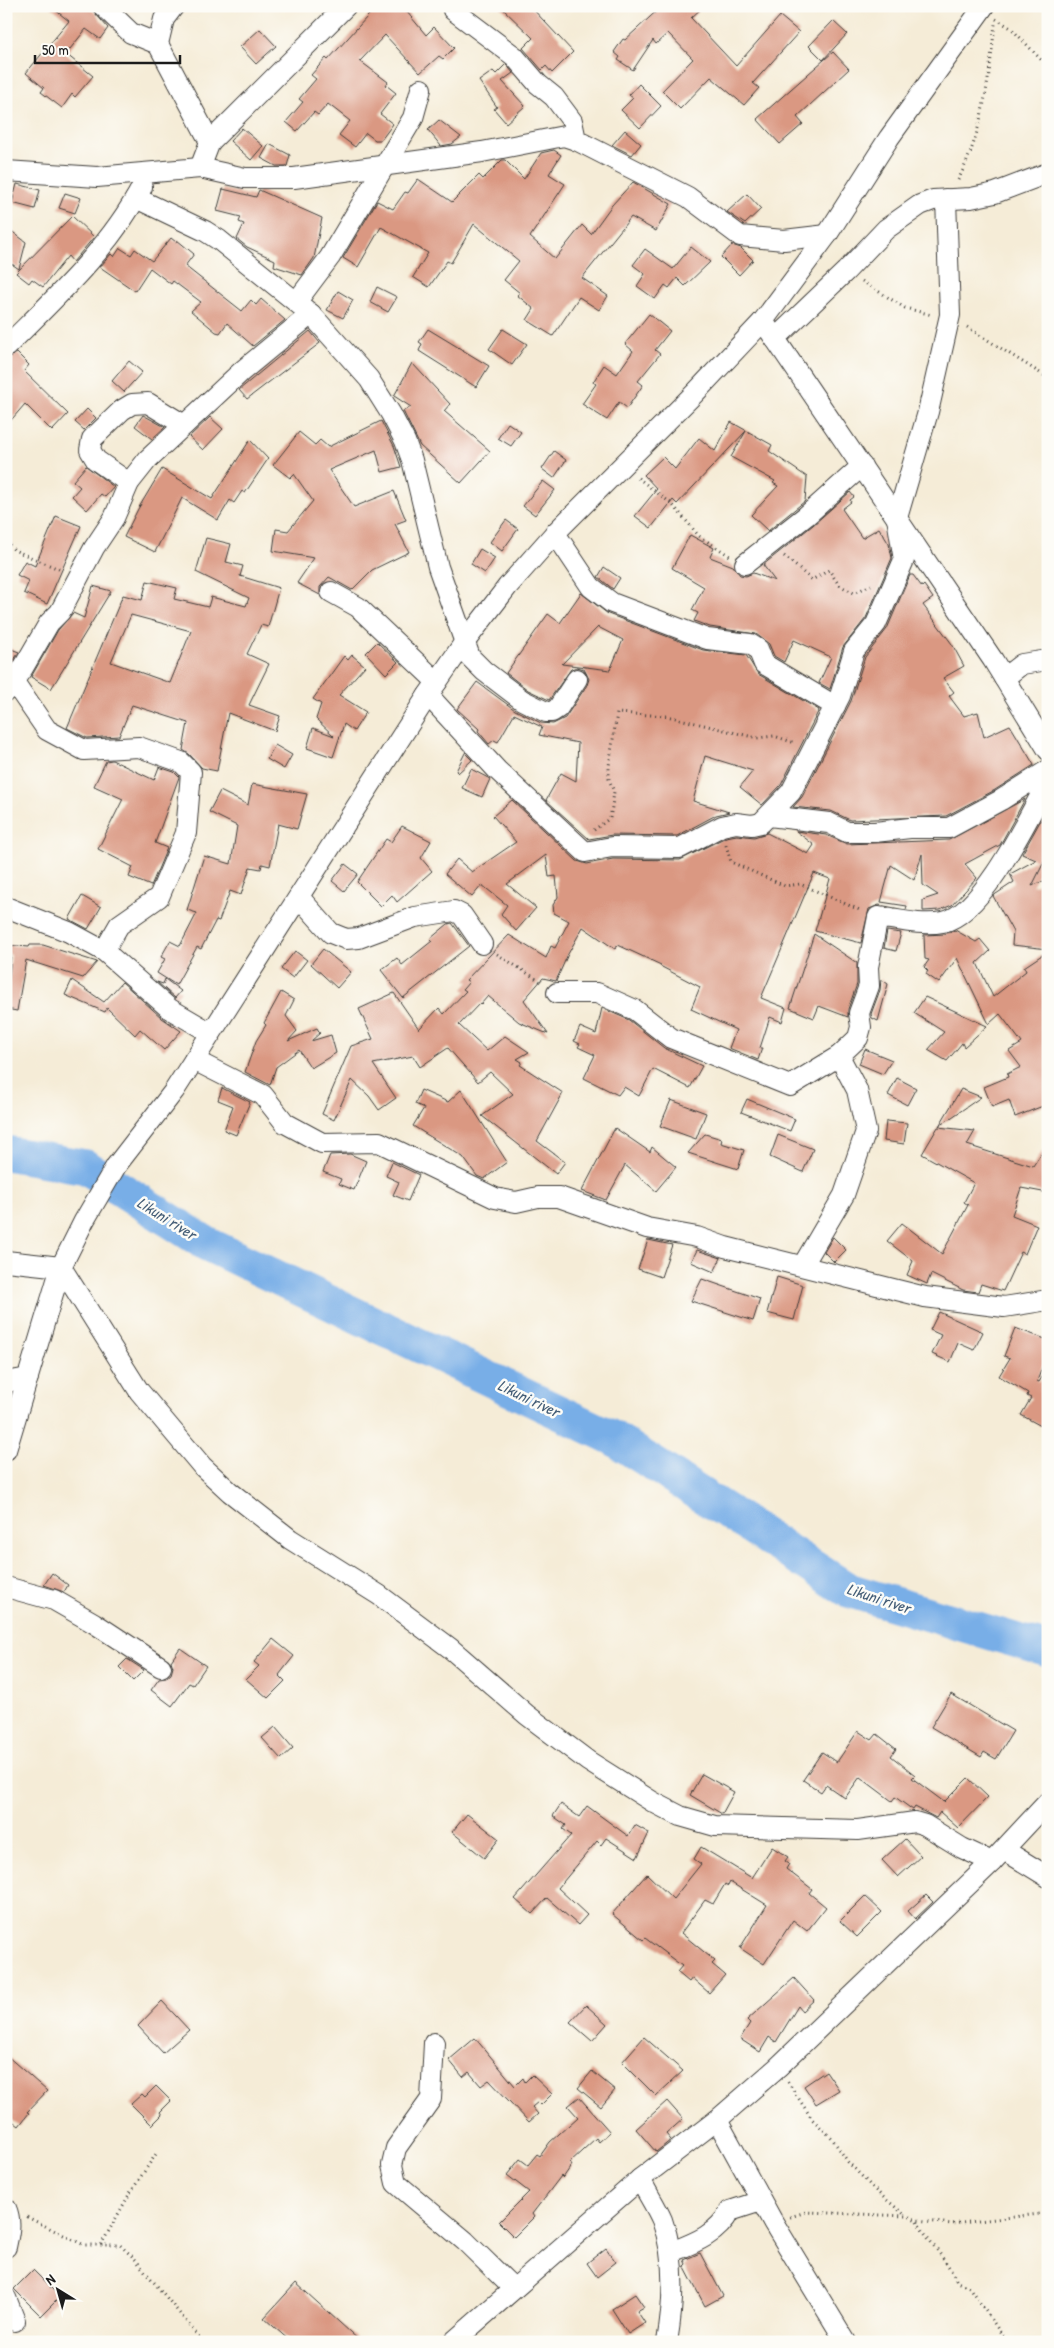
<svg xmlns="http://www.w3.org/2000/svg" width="1054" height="2348" font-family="'Patrick Hand',sans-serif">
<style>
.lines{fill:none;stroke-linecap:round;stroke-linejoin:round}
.river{stroke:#78aee7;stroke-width:35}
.building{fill:#da9882;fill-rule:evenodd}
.minor-casing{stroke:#3d3b38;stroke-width:22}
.path{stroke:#3d3b38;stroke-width:3;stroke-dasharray:1 4;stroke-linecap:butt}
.minor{stroke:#fff;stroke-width:20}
.labels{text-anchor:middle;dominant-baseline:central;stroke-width:5;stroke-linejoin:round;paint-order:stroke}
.water-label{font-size:16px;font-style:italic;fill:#455e77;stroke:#fdfcf7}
</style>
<rect width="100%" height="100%" fill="#fdfcf7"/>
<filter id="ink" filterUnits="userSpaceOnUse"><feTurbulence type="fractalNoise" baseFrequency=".02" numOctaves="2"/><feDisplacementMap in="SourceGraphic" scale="10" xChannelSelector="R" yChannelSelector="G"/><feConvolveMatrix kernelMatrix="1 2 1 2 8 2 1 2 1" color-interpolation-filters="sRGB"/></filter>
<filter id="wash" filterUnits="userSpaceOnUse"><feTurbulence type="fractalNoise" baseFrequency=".0096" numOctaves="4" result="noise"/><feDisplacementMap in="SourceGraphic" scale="20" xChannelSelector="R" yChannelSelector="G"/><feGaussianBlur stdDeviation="1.12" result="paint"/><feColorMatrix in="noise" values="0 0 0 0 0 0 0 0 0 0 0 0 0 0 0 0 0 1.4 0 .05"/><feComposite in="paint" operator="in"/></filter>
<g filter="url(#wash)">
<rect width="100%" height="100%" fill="#f5ecd7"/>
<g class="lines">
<polyline class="river" points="6,1153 86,1167 207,1244 615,1439 848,1590 1048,1650"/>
</g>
<g id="blocks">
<g class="building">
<polygon points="50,6 89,6 108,28 100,39 86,29 66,54 93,76 75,97 72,94 62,108 41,92 44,88 26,73 69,21"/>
<polygon points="377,6 402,6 426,35 434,27 454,48 443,59 439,56 420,73 385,35 360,61 388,82 386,85 396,93 380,114 393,124 381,140 375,140 366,133 355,147 339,135 350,121 328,104 318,115 314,112 297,131 286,122 303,102 299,99 316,79 311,75 326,58 328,60"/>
<polygon points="500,6 530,6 573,52 552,73 546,66 542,70 523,48 533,38"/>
<polygon points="662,6 704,6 691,18 736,66 780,16 799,32 753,83 759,88 744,105 711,77 680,109 662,91 693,59 668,33 656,44 653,40 633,70 618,60 620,57 614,52 623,39 625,40"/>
<polygon points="833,21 847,34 823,60 809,46"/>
<polygon points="260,29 276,46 256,64 240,47"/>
<polygon points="833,52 849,69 797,117 803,124 780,144 757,119"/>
<polygon points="506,64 513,73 502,81 525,106 506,123 494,109 497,107 479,81 493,71 496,74"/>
<polygon points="639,84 661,106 640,128 621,110 633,98 629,95"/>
<polygon points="439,120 461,137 452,144 441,146 428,130"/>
<polygon points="242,128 263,146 251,160 230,141"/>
<polygon points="625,130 641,144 632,155 612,145"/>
<polygon points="269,144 290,155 287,166 276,166 261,158"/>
<polygon points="554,150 561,155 549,174 565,184 530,237 555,259 582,225 591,234 612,205 633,182 671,204 656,231 631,217 582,278 608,296 599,310 579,297 553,336 527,320 534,309 517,295 520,293 504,280 519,261 474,224 451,263 447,261 429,287 413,277 428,253 381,227 358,267 343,258 377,201 393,209 405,192 408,193 418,179 452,202 479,175 483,179 502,160 505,160 524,179 541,153"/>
<polygon points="17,184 40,190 35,209 12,203"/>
<polygon points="223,189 256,197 259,190 322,218 314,258 302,275 274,266 275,260 247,247 237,239 244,224 239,222 241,217 217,211"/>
<polygon points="65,193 81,198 75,213 59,208"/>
<polygon points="747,194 761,209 745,224 727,212"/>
<polygon points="72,216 94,237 73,262 68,256 43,287 32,279 29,283 16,273"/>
<polygon points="6,227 26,242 19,269 6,260"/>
<polygon points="171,238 176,242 177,240 194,254 185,266 242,311 251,300 256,305 261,299 285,320 253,346 227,323 220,333 216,332 191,311 201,302 173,281 171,284 150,268 135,291 100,267 111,254 114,257 120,248 131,255 135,249 152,261"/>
<polygon points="732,245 741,248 753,260 739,275 721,257"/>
<polygon points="691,247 710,262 685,286 677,278 669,288 665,285 655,299 637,286 645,274 633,265 645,249 673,269"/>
<polygon points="377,287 397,297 388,312 370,302"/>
<polygon points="338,291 353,300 343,318 327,310"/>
<polygon points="649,314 670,331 655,350 660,354 638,381 643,385 627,408 619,402 607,420 582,404 596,384 593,382 604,365 617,374 633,351 625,344"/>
<polygon points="428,329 489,366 476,387 419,351 422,344 419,342"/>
<polygon points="503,329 527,344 512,365 489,349"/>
<polygon points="310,331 320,343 247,399 239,390"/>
<polygon points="17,353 29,365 24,371 68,414 52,431 25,404 6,426 6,359"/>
<polygon points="129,361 142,372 124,392 112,381"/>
<polygon points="412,363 450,404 444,411 490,451 461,483 420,446 403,411 411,407 394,396"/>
<polygon points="87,409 96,418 84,430 75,422"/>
<polygon points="143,415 165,427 152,439 135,426"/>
<polygon points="210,417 223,429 203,450 189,437"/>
<polygon points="381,421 394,446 401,467 382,472 376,450 329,470 354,507 394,491 406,520 395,524 409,552 372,570 352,590 329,577 320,587 320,595 297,583 314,558 273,551 276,529 288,531 313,501 294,474 290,478 273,465 299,432 315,445 320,440 328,447"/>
<polygon points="731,422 772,445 769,451 807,477 805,501 768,531 751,515 778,486 773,483 775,481 731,457 746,431 677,504 673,500 651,528 635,516 657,489 644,475 663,457 675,469 699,438 715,451"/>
<polygon points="508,423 521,432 511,446 498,438"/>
<polygon points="250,440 268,459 245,493 242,491 234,503 230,500 218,520 182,498 155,552 124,537 138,509 162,469 212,499"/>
<polygon points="554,451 566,460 554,478 542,469"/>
<polygon points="86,466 114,487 105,497 101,494 87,510 72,496 80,487 73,481"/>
<polygon points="543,481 555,490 535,515 523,506"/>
<polygon points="850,492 854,497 850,500 851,502 842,509 862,538 879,528 889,544 892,558 866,618 843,647 830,689 819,683 831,657 794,640 784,662 774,656 769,644 756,634 710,627 694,621 698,613 692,610 704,587 672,568 690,535 714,548 710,557 733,566 740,575 746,576 753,573 775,581 763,565 813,525"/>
<polygon points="56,516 81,526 47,604 24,593 29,581 17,575 25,561 35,566"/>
<polygon points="506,520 518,529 502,551 490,542"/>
<path d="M206 538 231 544 226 562 243 566 240 576 279 588 268 627 261 625 247 654 269 664 249 705 280 716 275 731 228 713 217 771 202 768 189 754 183 750 188 723 132 705 119 736 87 738 67 728 123 595 142 600 147 581 177 588 174 599 208 607 211 597 246 606 249 598 196 572ZM131 615 191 631 170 683 111 662Z"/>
<polygon points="480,549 495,558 485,573 471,564"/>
<polygon points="604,567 620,578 613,589 598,577"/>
<polygon points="910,575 913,575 922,587 924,585 933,598 923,605 952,644 964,666 943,678 954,692 949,696 964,716 978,712 984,737 1010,725 1034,765 995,790 946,816 850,820 831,811 793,807 802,797 851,701 865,657 887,629"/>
<polygon points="93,586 111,591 51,689 31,677 58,630 73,613 84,618"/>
<path d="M581 593 608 614 703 650 746 655 758 674 819 710 781 785 762 805 740 787 753 771 705 756 693 801 729 812 716 815 677 836 612 835 589 839 546 800 561 773 576 781 578 743 539 735 542 727 514 714 498 742 494 740 489 744 478 731 479 729 457 709 477 682 515 710 541 723 553 724 565 718 587 685 589 679 584 669 577 667 571 669 549 700 528 690 506 673 548 614 560 623ZM598 627 623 640 610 670 562 664Z"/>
<polygon points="377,642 398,662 386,674 366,653"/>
<polygon points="6,647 19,652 11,665 6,662"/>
<polygon points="352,655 365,666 339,695 366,712 354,731 344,724 333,757 307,748 313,728 334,736 316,719 321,704 313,699 344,656 348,660"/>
<polygon points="275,745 292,755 284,769 267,759"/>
<polygon points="465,753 472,760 458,773 456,771"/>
<polygon points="112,760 154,780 159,767 174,772 179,777 155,843 167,848 151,886 129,877 133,867 98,849 123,799 94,786 106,761"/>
<polygon points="471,769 490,779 482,797 462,788"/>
<polygon points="252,784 307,794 297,829 278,824 270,866 262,864 261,869 250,867 241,895 230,891 219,921 216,920 201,949 197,947 176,985 157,973 165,959 161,957 170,941 180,946 197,913 187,910 204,856 231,864 237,826 209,812 220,791 248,805"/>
<polygon points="1025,799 1000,845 965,864 977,878 952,905 940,910 923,911 923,900 938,895 923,885 922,854 914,880 891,865 881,902 907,906 906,910 879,905 869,909 861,943 815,931 830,879 814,873 761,998 786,1008 782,1022 770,1017 760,1048 762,1048 758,1060 729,1048 736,1030 691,1009 700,987 660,966 661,965 618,945 615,949 583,927 568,954 556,981 543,978 524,1000 548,1034 519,1022 488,996 481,1004 480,1003 459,1025 487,1051 505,1036 529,1052 517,1059 522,1062 520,1065 563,1093 537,1141 565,1162 556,1174 482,1116 513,1094 490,1072 478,1082 448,1048 420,1067 413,1056 373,1064 396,1098 379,1110 369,1096 352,1080 334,1120 322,1114 351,1046 373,1039 359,1009 394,993 419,1029 439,1008 444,1014 466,991 463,989 469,982 466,980 509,935 546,958 551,946 555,948 569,921 554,913 553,905 558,897 556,876 549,877 546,855 507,884 536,908 516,931 501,914 507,905 482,885 472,897 445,874 457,859 472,872 516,842 493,816 512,800 577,861 587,864 613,859 680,860 726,837 737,835 754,837 767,833 808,854 814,845 796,831 826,835 847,844 949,840"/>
<polygon points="1048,807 1048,854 1032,886 1048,879 1048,949 1012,945 1013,932 993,896 1014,882 1010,874 1036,860 1022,854"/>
<polygon points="402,826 431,841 421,858 432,871 397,902 392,895 381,906 357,882 386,839 391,842"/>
<polygon points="345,864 358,874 344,891 332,881"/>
<polygon points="82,896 101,907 88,929 69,919"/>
<polygon points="452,923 469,946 403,998 381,970 397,958 402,965 432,941 430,939 448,924"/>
<polygon points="955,930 976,942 980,939 990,951 977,963 993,997 1026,971 1024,967 1048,951 1048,1104 1015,1117 1009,1100 992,1107 984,1087 1008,1077 1007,1074 1021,1067 1009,1051 1022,1043 1000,1014 989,1024 957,958 939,983 926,974 928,971 924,967 929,960 925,959 924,935 945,934"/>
<polygon points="887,931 901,933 896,951 884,948"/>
<polygon points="814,934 857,963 857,984 848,1009 848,1017 819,1006 814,1018 790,1008"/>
<polygon points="6,945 29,947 30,945 43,945 97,962 83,978 26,960 17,1011 6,1009 11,955 6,953"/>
<polygon points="323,949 351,972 337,988 311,964"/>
<polygon points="295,951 307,960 293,978 281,969"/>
<polygon points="165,979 181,991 175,998 157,982 163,984"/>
<polygon points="881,979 888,984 878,1021 872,1018 871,1014 880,990"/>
<polygon points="72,980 104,1002 122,982 162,1018 181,1031 164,1050 140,1029 135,1035 107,1008 105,1012 65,995"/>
<polygon points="281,992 294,1000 286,1016 297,1031 288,1041 317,1028 320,1033 311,1041 331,1035 336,1053 311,1068 299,1050 276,1067 270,1085 245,1072 256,1041 266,1025 264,1023"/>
<polygon points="925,997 987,1026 964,1047 962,1043 947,1061 928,1050 944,1032 914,1013"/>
<polygon points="602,1008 629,1020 664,1048 702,1066 690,1088 653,1069 639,1096 624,1087 618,1095 584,1078 595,1055 578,1047 580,1044 574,1041 580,1027 596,1034"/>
<polygon points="865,1049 892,1060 883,1074 859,1064"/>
<polygon points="897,1078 916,1088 907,1105 888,1095"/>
<polygon points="222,1088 250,1102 236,1135 224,1130 233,1106 218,1100"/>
<polygon points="961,1089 981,1097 939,1126"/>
<polygon points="421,1090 448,1102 461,1090 507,1162 484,1179 477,1176 463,1157 413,1126 424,1108 415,1104"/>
<polygon points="747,1099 795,1119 790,1131 741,1112"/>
<polygon points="671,1100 706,1113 696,1139 660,1126"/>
<polygon points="886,1121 907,1123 904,1144 884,1141"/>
<polygon points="938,1127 975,1131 967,1145 1033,1166 1048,1143 1048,1193 1021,1188 1012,1215 1037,1225 1025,1254 1021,1252 1003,1291 981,1284 978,1292 963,1290 931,1274 927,1284 907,1275 913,1261 887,1241 902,1223 942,1254 968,1205 964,1202 974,1183 922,1154"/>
<polygon points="615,1128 650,1152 652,1147 676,1167 656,1191 625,1165 606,1200 582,1191"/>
<polygon points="705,1134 722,1139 721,1143 744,1150 738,1169 688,1153"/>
<polygon points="778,1135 813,1149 803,1172 770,1157"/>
<polygon points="350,1154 366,1161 354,1190 339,1184 341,1179 323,1172 330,1155"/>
<polygon points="392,1162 419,1175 408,1201 393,1195 399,1182 386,1176"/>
<polygon points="833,1237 846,1250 834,1262 824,1252"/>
<polygon points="648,1240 672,1245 661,1277 638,1269"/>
<polygon points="697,1250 721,1258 714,1272 691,1262"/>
<polygon points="777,1277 803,1285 794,1320 767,1313"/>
<polygon points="702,1279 760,1299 753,1321 691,1301"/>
<polygon points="939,1312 983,1332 974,1350 958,1343 950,1362 932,1354 941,1335 930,1330"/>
<polygon points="1015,1328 1048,1340 1048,1352 1037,1381 1039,1382 1048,1368 1048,1414 1041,1426 1021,1415 1031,1398 1027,1396 1028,1393 999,1376 1010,1358 1004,1356"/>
<polygon points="52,1573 68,1585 64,1592 44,1585"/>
<polygon points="273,1639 294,1656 279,1675 285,1681 268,1698 246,1679 259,1666 254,1662"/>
<polygon points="180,1648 206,1666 193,1685 189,1683 172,1706 151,1690 159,1679 166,1678 171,1674 173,1667 171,1661"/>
<polygon points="127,1659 144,1670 133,1681 119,1667"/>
<polygon points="951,1694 1013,1731 996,1759 984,1752 981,1757 931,1727"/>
<polygon points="275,1727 293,1748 281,1759 262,1738"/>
<polygon points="858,1731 872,1740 877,1734 896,1749 891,1756 915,1775 912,1778 944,1802 968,1778 988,1797 958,1828 940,1812 936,1818 915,1807 913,1810 895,1797 892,1801 860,1777 845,1798 826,1785 821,1792 803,1780 822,1752 837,1762"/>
<polygon points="702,1774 734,1792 722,1814 690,1795"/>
<polygon points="561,1804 579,1817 587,1806 628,1836 635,1825 649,1833 637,1858 606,1838 601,1845 597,1841 558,1888 587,1915 578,1925 547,1898 532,1914 515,1899 571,1835 563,1829 566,1825 553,1816"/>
<polygon points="467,1814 499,1839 484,1858 452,1832"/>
<polygon points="905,1839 921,1856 898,1877 882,1860"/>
<polygon points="701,1847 752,1878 772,1847 788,1857 785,1861 789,1864 786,1869 812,1889 809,1893 826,1907 807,1931 793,1920 764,1964 740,1948 767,1905 730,1882 728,1886 725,1884 713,1904 705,1900 681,1933 715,1961 712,1964 725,1975 709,1993 692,1978 689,1982 677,1972 682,1966 645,1938 643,1940 612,1914 647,1874 673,1899 701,1864 694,1859"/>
<polygon points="926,1895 933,1902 915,1919 908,1911"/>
<polygon points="865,1896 882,1912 857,1937 840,1921"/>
<polygon points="794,1978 814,2000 802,2011 798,2006 776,2042 769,2037 760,2052 740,2039 750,2023 747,2020"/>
<polygon points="162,2001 189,2030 163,2053 138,2026"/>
<polygon points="586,2005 607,2024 592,2041 570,2022"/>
<polygon points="644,2037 683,2071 656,2096 622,2062"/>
<polygon points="475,2038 515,2086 523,2078 525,2082 532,2075 552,2094 541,2105 538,2102 532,2107 538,2114 529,2122 489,2080 481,2086 469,2072 463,2077 449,2060"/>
<polygon points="6,2055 47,2091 27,2112 29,2113 19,2126 6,2116"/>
<polygon points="592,2071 615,2090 601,2107 578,2088"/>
<polygon points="826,2071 839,2090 816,2104 804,2086"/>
<polygon points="156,2086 171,2101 160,2112 162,2115 152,2125 131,2104 142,2094 145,2097"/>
<polygon points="579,2097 610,2132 599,2142 596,2138 569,2163 572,2165 563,2178 561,2176 532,2214 534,2217 514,2237 499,2222 529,2192 507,2175 520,2159 528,2165 537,2154 540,2156 550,2142 578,2117 568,2106"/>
<polygon points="667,2101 683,2119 666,2134 671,2140 656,2152 636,2129"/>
<polygon points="606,2248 616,2262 597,2277 587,2263"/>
<polygon points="700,2253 723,2296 705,2306 684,2266 686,2264 684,2260"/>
<polygon points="33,2270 60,2297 41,2316 14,2289"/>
<polygon points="296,2283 361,2342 291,2342 264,2318"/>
<polygon points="635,2294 644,2307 637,2311 645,2323 628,2334 612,2309"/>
</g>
</g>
</g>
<g filter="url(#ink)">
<use href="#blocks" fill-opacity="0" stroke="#3d3b38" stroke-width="1"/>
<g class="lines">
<defs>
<g id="minor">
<polyline points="103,6 131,33 158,44"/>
<polyline points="174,6 164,19 158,44 210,142"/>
<polyline points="453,10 514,56 538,84 554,97 572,121 576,140"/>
<polyline points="200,168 210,142 346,6"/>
<polyline points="6,171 97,177 200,168 245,178 294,178 482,152 564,136 576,140 688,197 740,236 784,240 827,235"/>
<polyline points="136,198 205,231 219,240 311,314 369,379 391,414 405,441 412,460 438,567 470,657 484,671 522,700 546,712 552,712 558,708 577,679"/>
<polyline points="297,301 330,257 413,118 421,89"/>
<polyline points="763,321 993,660 1048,750"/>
<polyline points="775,339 846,271 886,229 920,205 933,200 971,198 995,193 1048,173"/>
<path d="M6 347C55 298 109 249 142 187"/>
<polyline points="129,483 96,460 90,450 92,439 122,410 132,404 148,403 184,425"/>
<polyline points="555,533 591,587 612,603 707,639 750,644 758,649 764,664 835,706"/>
<polyline points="745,564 806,516 862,466"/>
<polyline points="331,592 358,607 437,682"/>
<polyline points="1004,678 1022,664 1048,660"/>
<polyline points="14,682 47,730 84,750 139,747 181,762 191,772 186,833 159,897 119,925 104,951"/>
<polyline points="6,691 23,668 49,623 60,612 94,548 114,518 129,483 148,459 242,371 311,314"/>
<polyline points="428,695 497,770 585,852 612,847 680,848 722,826 736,823 752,825 761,823 791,792 840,696 854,651 876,624 904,560 897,518 928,412 950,315 946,199"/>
<polyline points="769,816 829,823 847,832 875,832 910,828 949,828 1001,800 1048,770"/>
<polyline points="299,897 331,933 346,939 359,938 415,917 454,911 462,915 482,944"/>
<polyline points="6,907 69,932 104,951 170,1009 211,1033"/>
<path d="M557 993H597L635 1010 671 1038 790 1086 839 1056 858 1038 861 1027 859 1013 869 986 868 967 878 917C899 920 922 926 943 922 983 914 1029 816 1048 781"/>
<polyline points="194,1060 263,1095 285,1123 322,1143 379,1142 495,1198 516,1202 538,1197 559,1197 647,1228 697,1237 725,1247 925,1297 1004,1307 1048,1300"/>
<polyline points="6,1261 61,1267 139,1391 202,1466 230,1492 290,1539 379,1595 450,1648 527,1715 588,1761 653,1802 680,1816 715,1826 858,1830 915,1822 925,1825 962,1848 992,1862"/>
<polyline points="803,1265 844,1195 866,1131 857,1090 839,1056"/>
<polyline points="6,1382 28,1378"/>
<polyline points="6,1450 61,1267 84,1221 116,1166 174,1091 194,1060 428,695 464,643 508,586 555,533 695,393 763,321 827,235 889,138 984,6"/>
<polyline points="6,1587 54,1600 94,1623 161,1667"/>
<polyline points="1004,1850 1048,1877"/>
<polyline points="434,2043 431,2099 396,2148 392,2165 396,2183 465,2241 513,2288"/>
<polyline points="717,2120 773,2222 846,2342"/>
<path d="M640 2179C647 2193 656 2206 662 2220 676 2258 674 2302 667 2342"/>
<path d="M6 2208C12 2222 9 2233 6 2247"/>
<path d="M671 2252C694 2243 717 2235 730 2211L761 2201"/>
<polyline points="6,2298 15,2321"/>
<polyline points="453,2342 640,2179 717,2120 778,2067 992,1862 1048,1802"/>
</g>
</defs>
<use href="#minor" class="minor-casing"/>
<g class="path">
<polyline points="996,19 1011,28 1048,67"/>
<path d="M958 180C983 133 989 77 995 24"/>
<polyline points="862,281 905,308 932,315"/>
<polyline points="967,327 1048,378"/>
<polyline points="638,478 672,504 699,536 730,556"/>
<polyline points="6,541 14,550 61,570"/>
<polyline points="784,556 812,580 829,570 839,585 854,593 871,585"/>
<polyline points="594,830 610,818 612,807 614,792 609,779 609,766 617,713 667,716 757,738 774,736 795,743"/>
<polyline points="726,845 731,862 785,886 800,884 862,911"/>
<polyline points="497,954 543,983"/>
<polyline points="788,2082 812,2119 831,2137 848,2162 876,2191 905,2215"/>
<polyline points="27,2217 84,2245 120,2245 135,2259 203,2342"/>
<polyline points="790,2217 806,2212 907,2216 917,2220 952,2224 1048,2213"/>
<path d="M917 2221C929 2243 947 2259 957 2282L969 2287 1007 2342"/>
<polyline points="101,2245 130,2193 158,2151"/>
</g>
<use href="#minor" class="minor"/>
</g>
</g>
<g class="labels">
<g class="water-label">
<text transform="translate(167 1218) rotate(32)">Likuni river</text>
<text transform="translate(529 1398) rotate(26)">Likuni river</text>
<text transform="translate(879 1598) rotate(18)">Likuni river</text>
</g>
</g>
<rect width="1054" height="2348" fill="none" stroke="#fdfcf7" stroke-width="25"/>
<g transform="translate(58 2290) rotate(323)" stroke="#fdfcf7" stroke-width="4" paint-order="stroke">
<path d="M0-4L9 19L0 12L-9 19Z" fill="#1c1c1c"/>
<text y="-8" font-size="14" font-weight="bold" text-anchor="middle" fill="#1c1c1c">N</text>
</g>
<path d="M35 55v8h145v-8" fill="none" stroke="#1c1c1c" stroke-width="2.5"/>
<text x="42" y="55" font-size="15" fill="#1c1c1c" stroke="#fdfcf7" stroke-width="4" paint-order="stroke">50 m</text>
</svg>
